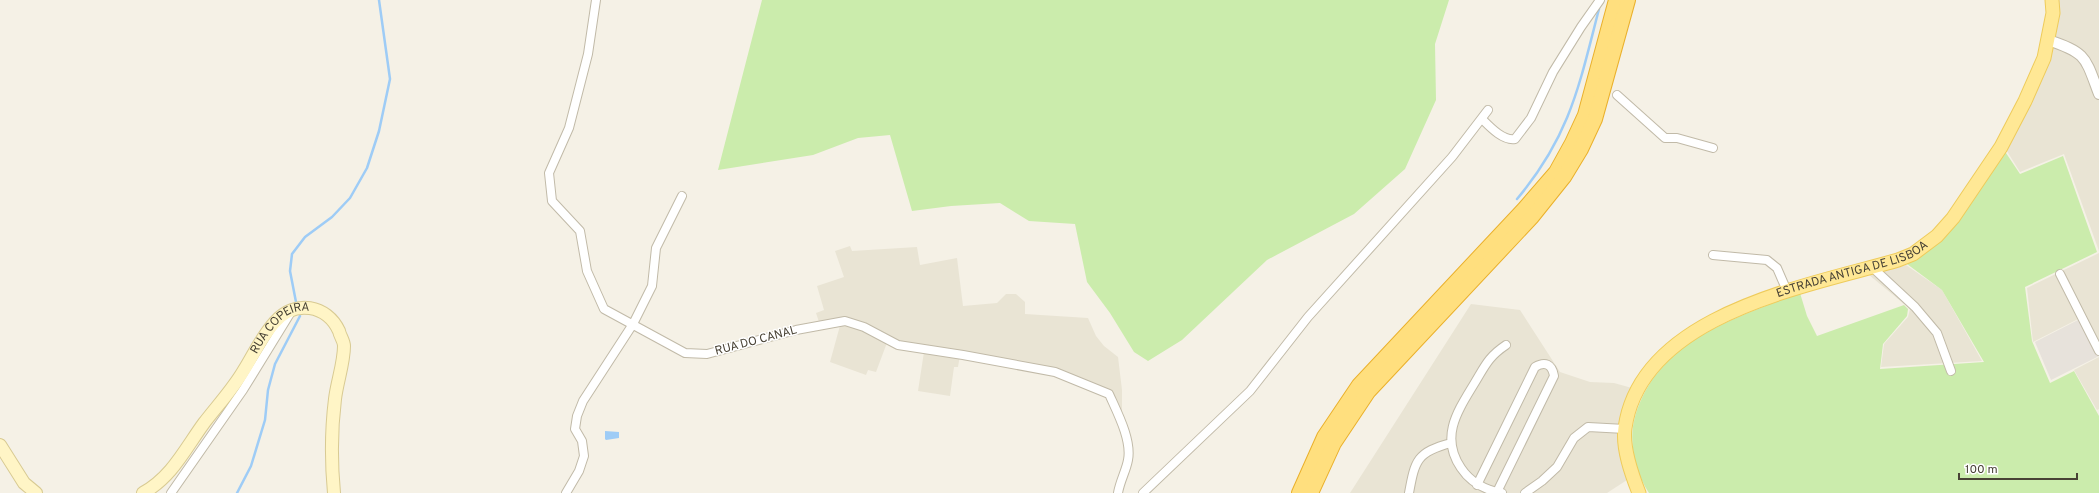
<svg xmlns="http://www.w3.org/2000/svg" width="2099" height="493" font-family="Overpass,sans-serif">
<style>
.residential{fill:#e9e4d4}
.industrial{fill:#e7e2db}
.green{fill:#cbecac}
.water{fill:#9eccf6}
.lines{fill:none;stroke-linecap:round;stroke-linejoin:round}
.stream{stroke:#9eccf6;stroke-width:2.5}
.minor-casing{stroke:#c1baa8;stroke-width:10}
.tertiary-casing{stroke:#c1baa8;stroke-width:12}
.secondary-casing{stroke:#d8ca92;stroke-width:14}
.primary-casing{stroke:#eecb5b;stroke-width:15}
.trunk-casing{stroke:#eab02b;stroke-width:16}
.minor{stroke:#fff;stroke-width:8}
.tertiary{stroke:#fff;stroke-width:10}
.secondary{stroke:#fff5c6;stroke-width:12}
.primary{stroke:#ffe895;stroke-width:13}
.trunk{stroke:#ffdf7e;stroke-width:14}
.labels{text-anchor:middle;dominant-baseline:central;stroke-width:3;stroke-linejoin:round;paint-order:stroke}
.street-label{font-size:12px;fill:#484235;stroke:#fff}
</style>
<rect width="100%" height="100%" fill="#f5f1e6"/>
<g class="residential">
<polygon points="2055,0 2099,0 2099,251 2064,154 2020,172 2005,148 2031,100"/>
<polygon points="850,246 852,251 917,247 920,265 957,258 963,306 997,303 1006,294 1016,294 1025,302 1025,314 1088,318 1096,336 1104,346 1118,357 1122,390 1122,425 1109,394 1055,372 960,355 958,367 954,367 950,396 918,391 924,352 888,340 876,372 868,370 866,375 830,362 841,322 820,325 816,313 824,310 817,286 844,277 835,251"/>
<polygon points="2099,253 2099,343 2086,315 2033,342 2027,288"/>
<polygon points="1906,265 1942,290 1982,361 1881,367 1884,344 1908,317 1910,309 1868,274"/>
<polygon points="1471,304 1520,310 1560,372 1590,382 1614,383 1632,388 1627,480 1607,493 1350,493"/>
<polygon points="2099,357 2099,409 2097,410 2074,370"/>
</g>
<polygon class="industrial" points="2078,320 2081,321 2099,356 2051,380 2035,342"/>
<g class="green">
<polygon points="762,0 1449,0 1435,44 1436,100 1405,169 1354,214 1267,260 1182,340 1148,361 1134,352 1110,313 1087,282 1075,224 1029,221 1000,203 951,206 912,211 890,135 858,138 813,155 718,170"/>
<path d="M2004 150 2020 174 2063 156 2097 252 2025 287 2032 341 2050 383 2074 371 2099 416V493H1649C1635 472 1628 441 1635 417 1657 341 1734 318 1800 293L1807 316 1817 336 1904 305 1908 309 1907 316 1883 344 1880 369 1984 362 1942 290 1907 264 1915 259Z"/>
</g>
<polygon class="water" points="605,431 619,432 619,438 606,440 605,439"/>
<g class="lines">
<g class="stream">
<path d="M1517 199C1570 136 1579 86 1599 9"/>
<polyline points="296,302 290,271 292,254 305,237 332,217 350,198 367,168 379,131 390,79 379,0"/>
<polyline points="237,493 251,466 265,420 268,390 275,364 300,316"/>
</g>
<defs>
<g id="minor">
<path d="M596 0 588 54 569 128 549 173 552 201 580 231 587 271 604 309 685 353 707 354 796 330 845 321 864 327 898 345 963 355 1055 372 1109 394C1117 412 1132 440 1128 460 1126 471 1120 481 1118 493"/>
<polyline points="1617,95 1665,138 1677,138 1713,148"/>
<path d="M1482 119C1490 127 1503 141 1515 139L1531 118 1553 72 1581 27 1600 0"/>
<polyline points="1713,255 1767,260 1777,268 1787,291"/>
<polyline points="1873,268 1915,307 1937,333 1951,371"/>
<polyline points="2060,274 2099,351"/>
<path d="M1477 485 1535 367C1545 361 1552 364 1554 376L1497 492"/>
<polyline points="171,493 243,390 291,312"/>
<polyline points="566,493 579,471 584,456 582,441 575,429 577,416 583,401 633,324 652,286 656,248 682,196"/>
<polyline points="1143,493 1250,391 1308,317 1452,157 1488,110"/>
<path d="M1409 493C1415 460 1417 452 1451 443"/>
<path d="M1502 493C1485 490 1471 483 1461 468 1440 437 1457 412 1474 384 1485 366 1488 357 1506 345"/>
<polyline points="1525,493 1542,481 1557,467 1574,438 1588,427 1625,429"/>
</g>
<path id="tertiary" d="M2048 40C2087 53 2085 57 2099 94"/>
<g id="secondary">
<polyline points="0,445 24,483 36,493"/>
<path id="s1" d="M143 493C172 477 185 449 204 423 217 406 233 389 244 370 254 354 262 336 275 322 295 299 327 305 339 331 340 336 344 341 344 346 344 363 337 382 335 399 331 431 331 461 334 493"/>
</g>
<g id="primary">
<path id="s2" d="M1639 493C1632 475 1622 448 1625 428 1641 314 1808 286 1898 260L1913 254 1937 236 1953 218 2001 147 2025 101 2044 58 2053 13 2052 0"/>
</g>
<g id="trunk">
<polyline points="1299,493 1324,437 1359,385 1524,209 1556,172 1572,143 1585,115 1616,0"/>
<polyline points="1311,493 1334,443 1368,392 1532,217 1564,177 1581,149 1595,119 1628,0"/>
</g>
</defs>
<use href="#minor" class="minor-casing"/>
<use href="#tertiary" class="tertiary-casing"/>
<use href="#secondary" class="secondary-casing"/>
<use href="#primary" class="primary-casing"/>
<use href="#trunk" class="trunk-casing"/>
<use href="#minor" class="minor"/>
<use href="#tertiary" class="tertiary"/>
<use href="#secondary" class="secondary"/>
<use href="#primary" class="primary"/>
<use href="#trunk" class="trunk"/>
</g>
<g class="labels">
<g class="street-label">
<text stroke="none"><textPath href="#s2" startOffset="360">ESTRADA ANTIGA DE LISBOA</textPath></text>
<text stroke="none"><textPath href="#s1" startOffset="218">RUA COPEIRA</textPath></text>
<text transform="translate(756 341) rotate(-15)">RUA DO CANAL</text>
</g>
</g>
<path d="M1959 473v6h118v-6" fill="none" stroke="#484235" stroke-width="2"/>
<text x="1965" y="473" font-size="12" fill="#484235" stroke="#ffffff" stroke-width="3" paint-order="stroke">100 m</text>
</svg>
